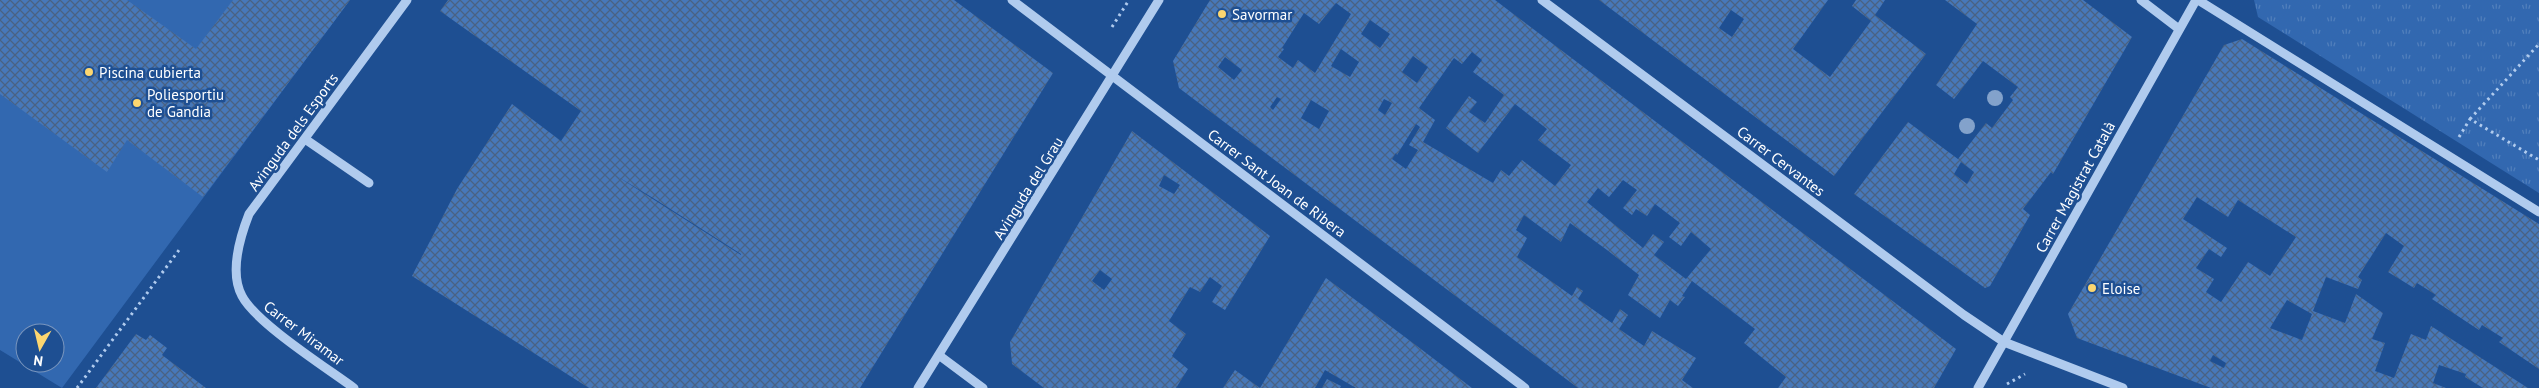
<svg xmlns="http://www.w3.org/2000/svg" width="2539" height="388" font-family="'PT Sans',sans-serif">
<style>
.grass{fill:url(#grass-tufts)}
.pitch{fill:#3268b0;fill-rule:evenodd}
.building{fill:url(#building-cross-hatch);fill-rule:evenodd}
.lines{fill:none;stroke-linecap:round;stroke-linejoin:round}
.path{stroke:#b0cbee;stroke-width:3;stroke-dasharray:2.5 4;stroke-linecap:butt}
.minor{stroke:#b0cbee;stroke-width:9}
.tree{fill:#83a2cb}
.poi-dot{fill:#fcd670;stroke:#1e4f92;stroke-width:2}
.labels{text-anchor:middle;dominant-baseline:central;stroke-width:5;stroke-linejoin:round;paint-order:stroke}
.poi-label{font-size:15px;fill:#fff;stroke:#1e4f92;text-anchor:start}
.street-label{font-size:15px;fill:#fff;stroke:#1e4f92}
</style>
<defs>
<pattern id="grass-tufts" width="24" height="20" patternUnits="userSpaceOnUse" patternTransform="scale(1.25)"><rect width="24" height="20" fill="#3268b0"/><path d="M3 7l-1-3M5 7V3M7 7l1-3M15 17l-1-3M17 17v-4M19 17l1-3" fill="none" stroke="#517fbc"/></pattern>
<pattern id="building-cross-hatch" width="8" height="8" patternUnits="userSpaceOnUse" patternTransform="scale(1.25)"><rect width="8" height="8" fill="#4778b9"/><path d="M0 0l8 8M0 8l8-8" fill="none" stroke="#4a6282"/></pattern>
</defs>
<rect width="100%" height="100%" fill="#1e4f92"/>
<polygon class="grass" points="2254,0 2539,0 2539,193 2258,17"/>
<path class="pitch" d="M0 0H350L62 388 0 350ZM25 333H55V363H25Z"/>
<g class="building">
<polygon points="0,0 127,0 196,49 233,0 350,0 203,197 127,140 107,172 0,94"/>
<path d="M448 0H954L1053 73 860 388H589L412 276 457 189 512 104 561 141 581 111 440 11ZM615 175 653 198 741 254V255Z"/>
<path d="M1210 0H1495L1956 349 1934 388H1778L1786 377 1744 343 1755 329 1692 281 1682 296 1685 297 1678 306 1670 300 1660 318 1628 295 1639 275 1607 250 1570 223 1561 242 1524 215 1516 230 1527 238 1517 257 1572 296 1577 287 1583 291 1578 299 1612 323 1620 309 1628 315 1619 329 1644 346 1652 331 1696 358 1682 380 1693 388H1578L1179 88 1173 61ZM1336 3 1351 14 1315 73 1298 60 1293 68 1278 57 1284 49 1282 48 1304 13 1319 24ZM1370 20 1390 34 1380 48 1361 34ZM1341 49 1359 62 1350 77 1331 66ZM1472 52 1482 60 1473 72 1504 95 1485 123 1469 112 1477 102 1469 96 1446 128 1478 153 1515 104 1547 129 1538 140 1571 165 1555 186 1522 160 1509 176 1501 170 1493 183 1423 142 1435 120 1419 108 1454 58 1462 64ZM1413 56 1428 67 1417 83 1402 72ZM1225 57 1242 70 1234 80 1218 67ZM1277 97 1281 99 1273 110 1270 107ZM1384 99 1392 103 1385 115 1378 110ZM1311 100 1329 111 1319 129 1301 118ZM1416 124 1420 127 1409 145 1418 150 1406 169 1392 159 1396 153 1397 155ZM1623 180 1637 190 1623 208 1632 215 1636 209 1647 216 1655 204 1680 223 1669 237 1681 246 1691 232 1711 249 1686 279 1654 255 1664 242 1653 234 1643 248 1587 202 1598 188 1609 197Z"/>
<path d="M1599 0H1828L1793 49 1830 77 1871 21 1852 6 1856 0H1885L1875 15 1926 54 1834 176ZM1731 10 1744 19 1732 37 1719 28Z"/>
<path d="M1945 0H2083L2132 37 2053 174 2051 172 2023 209 2030 215 1990 286 1985 288 1854 194 1908 122 1958 159 1986 123 1992 128 2013 100 2010 97 2018 87 1983 61 1954 99 1936 85 1977 24ZM1961 162 1974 172 1967 184 1954 174Z"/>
<path d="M2242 39 2539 224V369L2499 342 2503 338 2482 325 2479 330 2432 299 2436 295 2417 283 2414 288 2388 272 2404 246 2386 233 2358 277 2362 280 2358 289 2326 277 2313 311 2345 323 2356 294 2383 313 2372 339 2385 343 2375 371 2394 378 2411 334 2426 340 2431 326 2528 388H2483L2465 377 2466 374 2439 365 2433 383 2446 388H2211L2077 338 2068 314 2224 45ZM2197 197 2228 217 2238 200 2296 237 2270 276 2248 262 2221 302 2206 292 2214 279 2196 268 2209 249 2221 257 2227 248 2183 219ZM2287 300 2312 314 2302 340 2270 328ZM2213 355 2226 363 2224 368 2210 361Z"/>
<path d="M1132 131 1270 236 1225 310 1212 302 1222 286 1210 277 1200 292 1190 287 1169 321 1186 334 1172 356 1188 369 1176 388H1044L1012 364 1010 342ZM1164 175 1180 185 1174 194 1159 186ZM1100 270 1112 279 1104 290 1092 281Z"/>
<polygon points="1326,278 1417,346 1472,388 1356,388 1325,370 1315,388 1260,388"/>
<polygon points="136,334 146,340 150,335 167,348 162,355 206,388 96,388"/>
<polygon points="1235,370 1260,388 1223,388"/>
<polygon points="1327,379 1341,386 1340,388 1322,388"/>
</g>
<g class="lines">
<g class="path">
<polyline points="1112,27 1129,0"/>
<polyline points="2470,119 2539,44"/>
<polyline points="2459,137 2470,119 2539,160"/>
<polyline points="2007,384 2025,374"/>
<polyline points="77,388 179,250"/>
</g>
<g class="minor">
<polyline points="1012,0 1525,388"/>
<polyline points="1542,0 1964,315 2004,342 2123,388"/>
<polyline points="2141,0 2179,29"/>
<polyline points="2198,0 2539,212"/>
<polyline points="305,139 369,183"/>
<polyline points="940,356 983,388"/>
<path d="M354 388C327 368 256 323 242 296 229 272 240 237 249 214L407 0"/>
<polyline points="918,388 1159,0"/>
<polyline points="1978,388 2196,0"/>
</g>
</g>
<g class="tree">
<circle cx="1995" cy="98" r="8"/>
<circle cx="1967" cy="126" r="8"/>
</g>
<g class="poi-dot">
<circle cx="1222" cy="14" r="5"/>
<circle cx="89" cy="72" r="5"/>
<circle cx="137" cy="103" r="5"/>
<circle cx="2092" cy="288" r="5"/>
</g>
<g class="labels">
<g class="poi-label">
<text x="1232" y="14">Savormar</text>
<text x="99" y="72">Piscina cubierta</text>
<text x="147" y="94">Poliesportiu<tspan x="147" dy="17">de Gandia</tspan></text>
<text x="2102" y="288">Eloise</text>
</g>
<g class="street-label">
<text transform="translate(293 132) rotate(-54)">Avinguda dels Esports</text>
<text transform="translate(1781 161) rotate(37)">Carrer Cervantes</text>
<text transform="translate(1277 183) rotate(37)">Carrer Sant Joan de Ribera</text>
<text transform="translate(2075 187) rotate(-61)">Carrer Magistrat Català</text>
<text transform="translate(1028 188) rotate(-58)">Avinguda del Grau</text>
<text transform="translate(304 333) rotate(37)">Carrer Miramar</text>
</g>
</g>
<g transform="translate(40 348) rotate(188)"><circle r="24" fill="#1e4f92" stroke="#7895be"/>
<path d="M0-4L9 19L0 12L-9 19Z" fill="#fcd670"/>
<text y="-8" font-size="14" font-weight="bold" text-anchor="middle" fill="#ffffff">N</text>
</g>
</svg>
